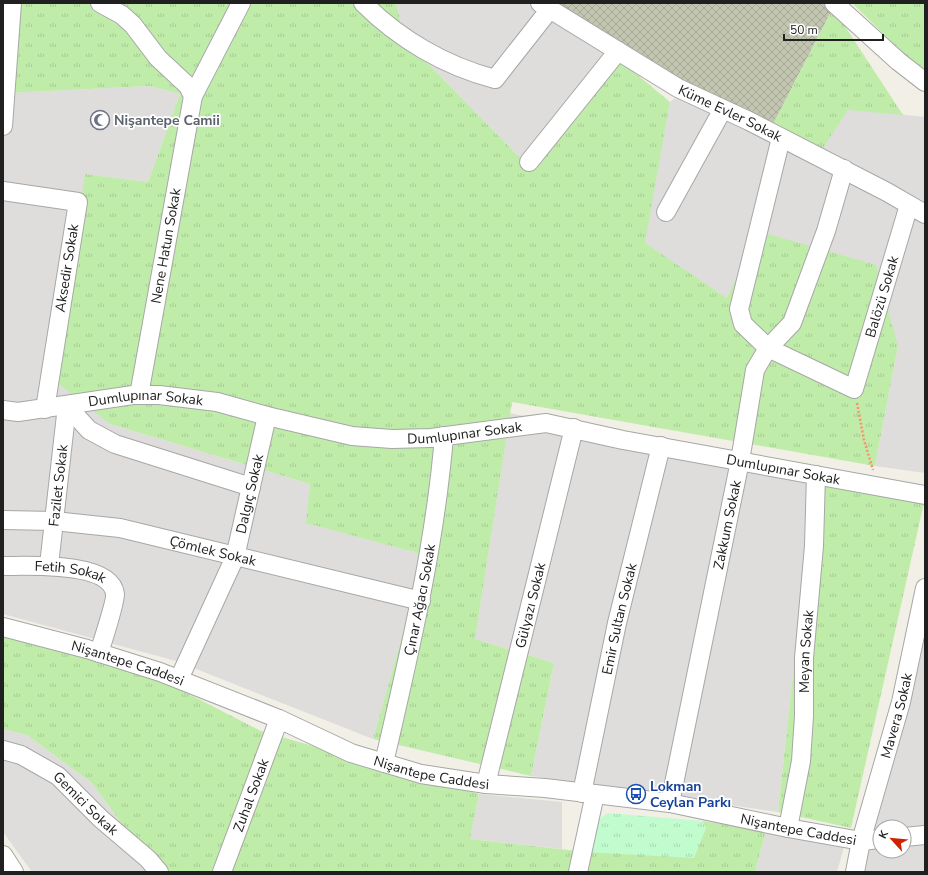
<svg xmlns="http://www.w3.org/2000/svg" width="928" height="875" font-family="'Nunito Sans',sans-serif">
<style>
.residential{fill:#dedddc;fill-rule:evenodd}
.construction{fill:url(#construction-cross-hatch)}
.grass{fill:url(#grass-tufts)}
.park{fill:url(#park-tufts)}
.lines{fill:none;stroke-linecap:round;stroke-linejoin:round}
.minor-casing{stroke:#a7a7a7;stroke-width:20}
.path{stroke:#ff8f68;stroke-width:2.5;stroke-dasharray:2 2;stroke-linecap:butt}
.minor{stroke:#fff;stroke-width:18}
.labels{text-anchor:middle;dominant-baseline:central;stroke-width:3.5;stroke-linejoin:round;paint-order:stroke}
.street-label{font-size:14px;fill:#202020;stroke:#fff}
.worship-label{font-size:14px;font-weight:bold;fill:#5b616d;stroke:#fff;text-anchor:start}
.transit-label{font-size:14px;font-weight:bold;fill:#164399;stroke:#fff;text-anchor:start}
</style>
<defs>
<pattern id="construction-cross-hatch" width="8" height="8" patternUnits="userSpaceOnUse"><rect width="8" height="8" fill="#c2c6b0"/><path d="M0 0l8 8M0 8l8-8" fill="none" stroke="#a6aa97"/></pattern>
<pattern id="grass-tufts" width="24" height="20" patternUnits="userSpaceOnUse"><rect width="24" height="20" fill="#c0ecaa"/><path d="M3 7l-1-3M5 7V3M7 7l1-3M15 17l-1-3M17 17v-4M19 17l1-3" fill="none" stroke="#a5ca92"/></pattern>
<pattern id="park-tufts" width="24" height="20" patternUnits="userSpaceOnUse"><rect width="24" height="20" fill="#c1fccf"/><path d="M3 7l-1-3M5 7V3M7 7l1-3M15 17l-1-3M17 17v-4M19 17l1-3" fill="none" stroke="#a6d8b1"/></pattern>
</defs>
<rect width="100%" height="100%" fill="#f1efe6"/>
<g class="residential">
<polygon points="396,3 527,3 616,57 529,167 405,40"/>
<polygon points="150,86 180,94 148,182 85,174 110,424 310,484 307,523 425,555 373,739 176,661 3,614 3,97 8,93"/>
<polygon points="684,91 925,117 925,473 875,466 898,346 727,298 644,243 670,102"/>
<polygon points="510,413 814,479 778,812 531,776 554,663 475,639"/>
<path d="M925 591V872H856ZM880 827H904V851H880Z"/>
<polygon points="3,729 27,735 92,783 157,872 32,872 3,832"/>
<polygon points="479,794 562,802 562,849 470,839"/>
<polygon points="766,831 845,843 837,872 755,872"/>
</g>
<polygon class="construction" points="544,3 827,3 833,8 770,130"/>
<g class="grass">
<polygon points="21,3 396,3 405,40 529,167 616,57 670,102 645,243 727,298 758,231 876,265 898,346 875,466 512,402 475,639 554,663 531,776 373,739 425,555 306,523 310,484 110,424 55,381 85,174 148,182 180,94 150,86 8,93"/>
<polygon points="852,3 925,3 925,69 905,55"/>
<polygon points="833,8 903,115 848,110 817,157 770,130"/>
<polygon points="814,479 925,498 851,828 778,812"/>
<polygon points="3,628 177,688 261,731 479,794 470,839 587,852 706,828 702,821 766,831 755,872 157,872 92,783 27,735 3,729"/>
</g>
<polygon class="park" points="608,813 702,821 706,828 694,858 587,852 595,822"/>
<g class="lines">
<defs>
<g id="minor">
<polyline points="100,3 122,15 133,25 158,58 188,86 193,96 139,395"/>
<path d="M363 3C399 39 445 66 495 79L550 9"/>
<path id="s1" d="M540 3 678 88 749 121 887 192 925 214"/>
<polyline points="834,3 898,61 925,82"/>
<polyline points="193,96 241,3"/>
<polyline points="3,126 12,3"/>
<path id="s2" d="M781 138 739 309 743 324 768 348 854 389 909 205"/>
<polyline points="529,162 618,51"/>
<polyline points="3,191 78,202 45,409"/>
<polyline points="666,212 723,109"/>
<polyline points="67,406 89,430 115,444 251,487"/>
<path id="s3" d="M3 410 18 412 133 395H159L217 402 267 416 352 436 392 439 431 438 546 423 623 440 925 495"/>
<path id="s4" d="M3 520 54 521 120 528 421 601"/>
<path id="s5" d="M49 565 67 406"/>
<path id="s6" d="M3 566C27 566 111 561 115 594 116 601 102 643 99 653"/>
<path id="s7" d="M3 627 87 649 160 672 279 719 351 753 421 774 486 784 545 788 670 803 788 828 861 841 880 839"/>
<path id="s8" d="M179 679 235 557 267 416"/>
<path id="s9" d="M3 750 21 755 58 776 101 819 148 859 159 872"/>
<path id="s10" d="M384 763C409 654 435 547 444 436"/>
<path id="s11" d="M486 784 574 428"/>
<path id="s12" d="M582 793 617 623 661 446"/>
<path id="s13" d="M670 803 740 461 755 370 768 348 792 323 826 231 844 169"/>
<path id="s14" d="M788 828 801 761 804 716V658L814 546 816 475"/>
<polyline points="904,837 925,835"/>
<polyline points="3,855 14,872"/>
<path id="s15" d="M222 872 279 719"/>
<polyline points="578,872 595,794"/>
<path id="s16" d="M855 872 861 841 901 702 925 588"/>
</g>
</defs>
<use href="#minor" class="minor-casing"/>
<polyline class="path" points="857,403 864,440 873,470"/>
<use href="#minor" class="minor"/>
</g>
<defs>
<symbol id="mosque-ring" viewBox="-11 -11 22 22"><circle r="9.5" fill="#fff" stroke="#6b7280" stroke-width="1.5"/><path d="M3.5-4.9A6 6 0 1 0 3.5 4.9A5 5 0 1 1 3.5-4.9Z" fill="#6b7280"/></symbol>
<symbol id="bus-ring" viewBox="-11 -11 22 22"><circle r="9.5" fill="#fff" stroke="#1a4fb4" stroke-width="1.5"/><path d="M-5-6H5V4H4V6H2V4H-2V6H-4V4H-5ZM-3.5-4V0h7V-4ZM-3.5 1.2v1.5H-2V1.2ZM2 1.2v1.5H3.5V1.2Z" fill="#1a4fb4"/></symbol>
</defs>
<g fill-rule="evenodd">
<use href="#mosque-ring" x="89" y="109" width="22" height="22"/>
<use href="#bus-ring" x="625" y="783" width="22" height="22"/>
</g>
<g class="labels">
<g class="street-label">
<text stroke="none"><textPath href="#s1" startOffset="220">Küme Evler Sokak</textPath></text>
<text transform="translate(166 246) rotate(-80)">Nene Hatun Sokak</text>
<text transform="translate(67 268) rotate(-81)">Aksedir Sokak</text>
<text stroke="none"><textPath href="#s2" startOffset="418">Balözü Sokak</textPath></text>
<text stroke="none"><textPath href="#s3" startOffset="144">Dumlupınar Sokak</textPath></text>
<text stroke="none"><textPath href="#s3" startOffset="468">Dumlupınar Sokak</textPath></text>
<text stroke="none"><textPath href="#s3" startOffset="792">Dumlupınar Sokak</textPath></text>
<text stroke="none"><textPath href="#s5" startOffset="80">Fazilet Sokak</textPath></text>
<text stroke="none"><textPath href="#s8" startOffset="199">Dalgıç Sokak</textPath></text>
<text stroke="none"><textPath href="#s13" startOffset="284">Zakkum Sokak</textPath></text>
<text stroke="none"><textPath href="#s4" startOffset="213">Çömlek Sokak</textPath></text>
<text stroke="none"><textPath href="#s6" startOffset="68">Fetih Sokak</textPath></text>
<text stroke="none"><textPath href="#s10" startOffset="167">Çınar Ağacı Sokak</textPath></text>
<text stroke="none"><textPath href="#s11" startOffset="184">Gülyazı Sokak</textPath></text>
<text stroke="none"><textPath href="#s12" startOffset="178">Emir Sultan Sokak</textPath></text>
<text stroke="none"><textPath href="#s14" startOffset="178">Meyan Sokak</textPath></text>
<text stroke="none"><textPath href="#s7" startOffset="130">Nişantepe Caddesi</textPath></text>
<text stroke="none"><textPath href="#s16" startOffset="162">Mavera Sokak</textPath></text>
<text stroke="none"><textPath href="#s7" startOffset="454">Nişantepe Caddesi</textPath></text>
<text stroke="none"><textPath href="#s15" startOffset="82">Zuhal Sokak</textPath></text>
<text stroke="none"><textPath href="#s9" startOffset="100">Gemici Sokak</textPath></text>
<text stroke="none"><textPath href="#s7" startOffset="826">Nişantepe Caddesi</textPath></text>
</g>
<g class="worship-label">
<text x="114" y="120">Nişantepe Camii</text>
</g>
<g class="transit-label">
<text x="650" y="786">Lokman<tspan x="650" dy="16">Ceylan Parkı</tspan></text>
</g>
</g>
<rect width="928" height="875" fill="none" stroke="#202020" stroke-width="8"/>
<g transform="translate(892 839) rotate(297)"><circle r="19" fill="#ffffff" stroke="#a6a6a6"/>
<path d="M0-3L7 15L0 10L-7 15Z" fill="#cf2000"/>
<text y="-6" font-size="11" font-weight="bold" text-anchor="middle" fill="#202020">K</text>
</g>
<path d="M784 34v6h99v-6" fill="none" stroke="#202020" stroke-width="2"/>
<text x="790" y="34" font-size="12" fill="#202020" stroke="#ffffff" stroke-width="3" paint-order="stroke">50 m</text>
</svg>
